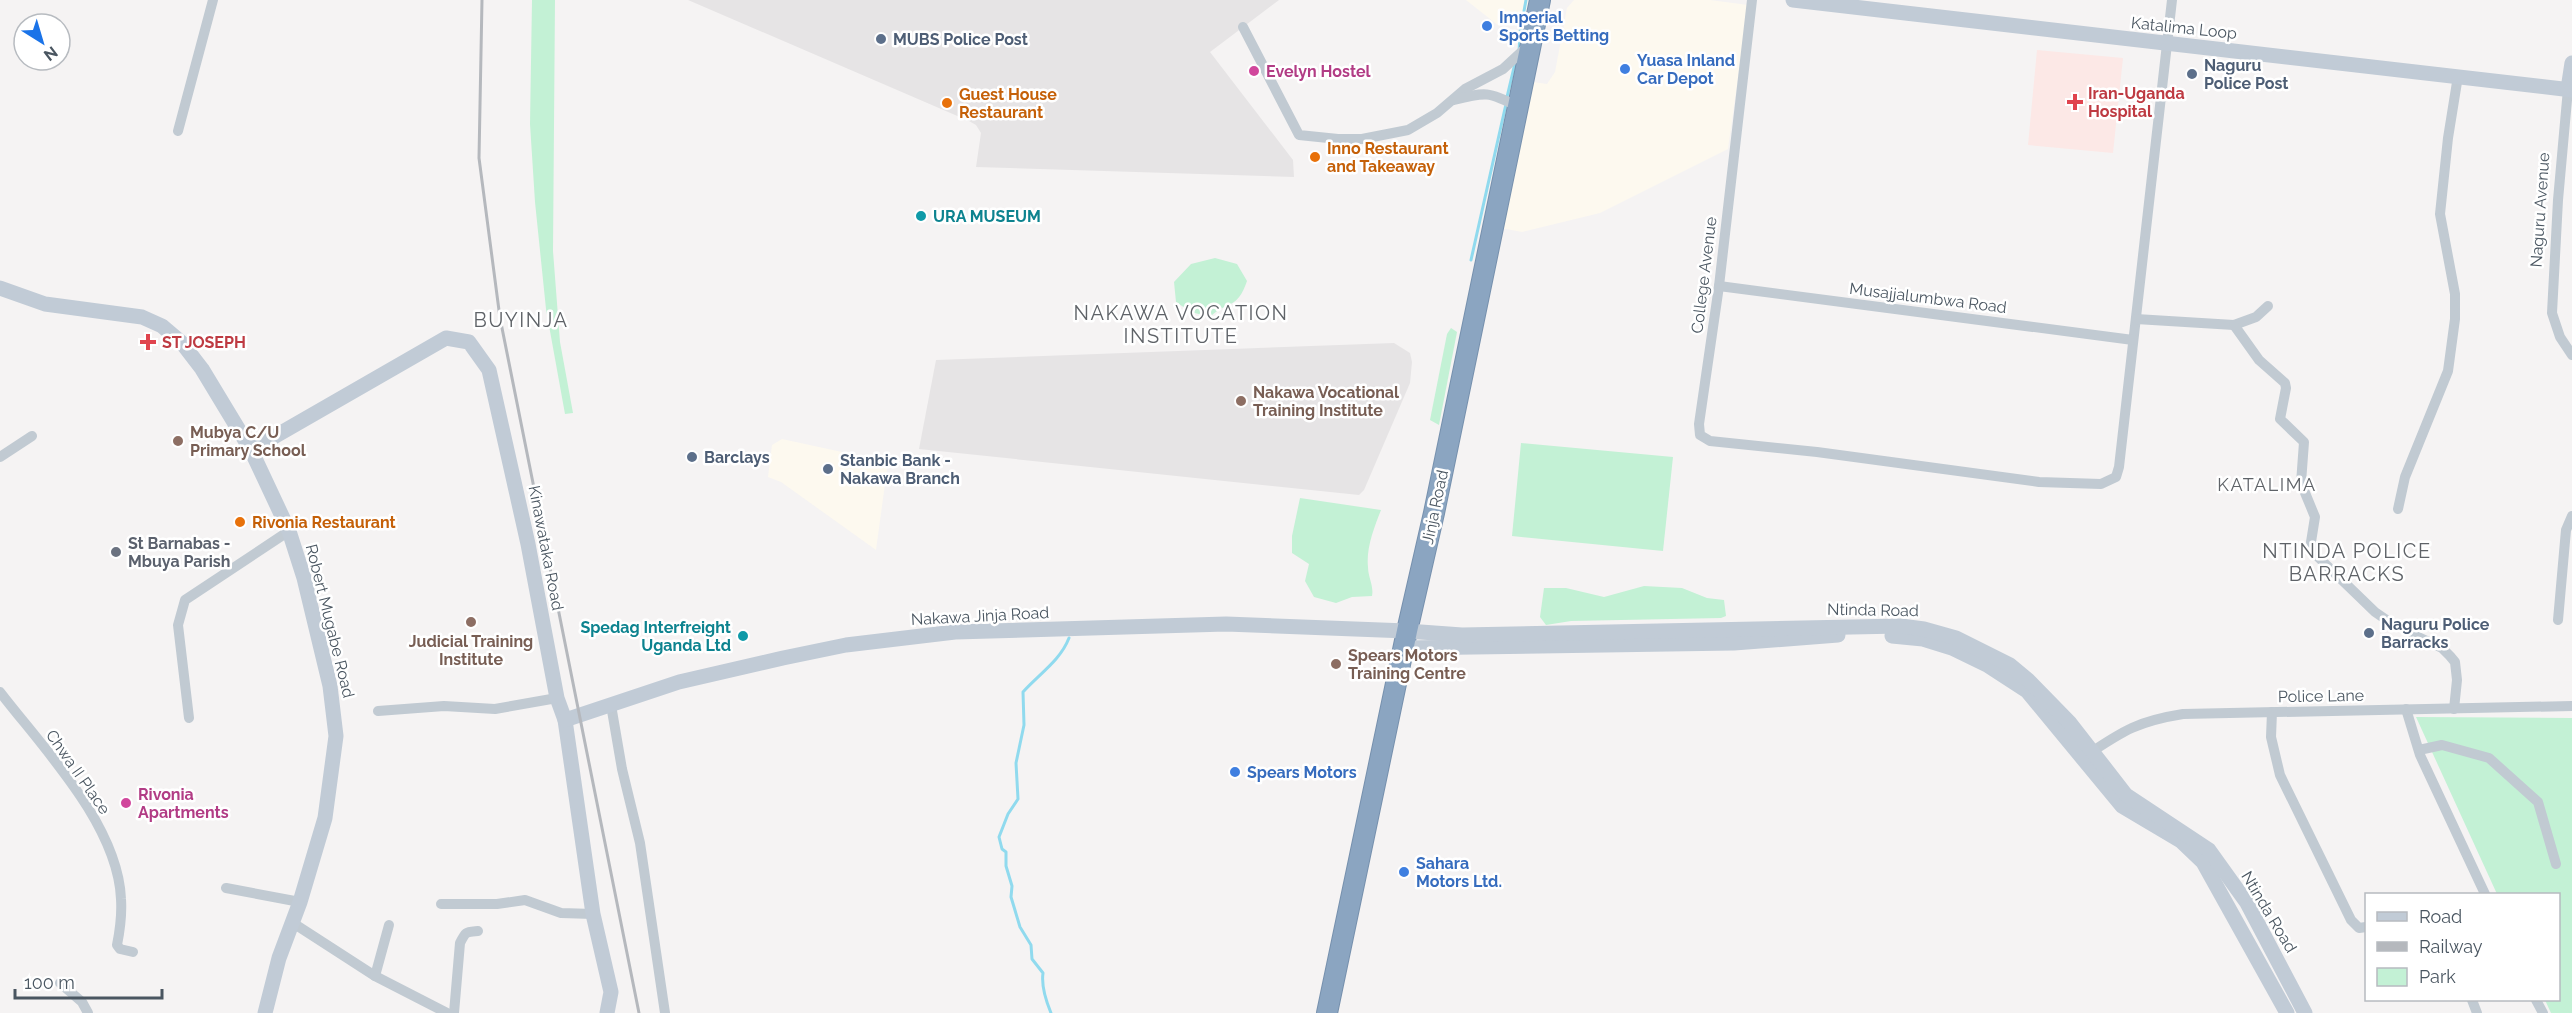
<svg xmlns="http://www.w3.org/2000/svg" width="2572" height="1013" font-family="Raleway,sans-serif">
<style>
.commercial{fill:#fdf9ef}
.education{fill:#e6e4e5}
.medical{fill:#fce8e6}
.green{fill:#c3f1d5}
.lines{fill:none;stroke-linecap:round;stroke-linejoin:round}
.stream{stroke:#90daee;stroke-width:3}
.highway-casing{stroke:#7690ad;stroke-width:22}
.street{stroke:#c1cad2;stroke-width:10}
.secondary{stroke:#c1cbd6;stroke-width:15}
.highway{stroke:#8ba5c1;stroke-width:20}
.rail{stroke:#b5b8bd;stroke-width:3}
.shop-dot{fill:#3f7fe0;stroke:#fff;stroke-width:2}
.service-dot{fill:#5c6f8a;stroke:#fff;stroke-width:2}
.hotel-dot{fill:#d1479c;stroke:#fff;stroke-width:2}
.health-dot{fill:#e0444e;stroke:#fff;stroke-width:2}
.food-dot{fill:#e8710a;stroke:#fff;stroke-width:2}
.culture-dot{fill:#0f9aa8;stroke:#fff;stroke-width:2}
.education-dot{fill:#8d6e63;stroke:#fff;stroke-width:2}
.worship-dot{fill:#6b7280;stroke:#fff;stroke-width:2}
.labels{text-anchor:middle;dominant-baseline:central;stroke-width:5;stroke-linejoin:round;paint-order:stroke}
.shop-label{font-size:16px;font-weight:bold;fill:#366cbe;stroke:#fff;text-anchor:start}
.street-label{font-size:16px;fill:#4a5661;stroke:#fff}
.service-label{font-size:16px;font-weight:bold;fill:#4e5e75;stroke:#fff;text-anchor:start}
.hotel-label{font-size:16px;font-weight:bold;fill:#b23c85;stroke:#fff;text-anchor:start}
.health-label{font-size:16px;font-weight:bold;fill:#be3a42;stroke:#fff;text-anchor:start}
.food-label{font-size:16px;font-weight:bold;fill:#c56008;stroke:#fff;text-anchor:start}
.culture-label{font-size:16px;font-weight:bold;fill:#0d838f;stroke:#fff;text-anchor:start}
.education-label{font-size:16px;font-weight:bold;fill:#785e54;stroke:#fff;text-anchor:start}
.worship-label{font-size:16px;font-weight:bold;fill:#5b616d;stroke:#fff;text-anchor:start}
.neighbourhood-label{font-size:18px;letter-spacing:1.5px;fill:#5f6368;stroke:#fff}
.quarter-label{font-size:20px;letter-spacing:1.5px;fill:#5f6368;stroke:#fff}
</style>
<rect width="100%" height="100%" fill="#f5f3f3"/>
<g class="commercial">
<polygon points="1466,0 1528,0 1526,12 1513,12 1499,26"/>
<polygon points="1574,0 1710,0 1748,5 1728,149 1600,213 1522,232 1501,228 1533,82 1547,84 1555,72 1567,8"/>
<polygon points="782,439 888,462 876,550 781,482 768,477 772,445"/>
</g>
<g class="education">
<polygon points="688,0 1279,0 1210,52 1293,160 1294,177 976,167 981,133 976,125 969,121"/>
<polygon points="1394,343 1410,353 1412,362 1410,383 1364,490 1359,495 919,449 936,360"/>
</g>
<polygon class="medical" points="2037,50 2123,58 2113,153 2028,145"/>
<g class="green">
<polygon points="532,0 555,0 553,251 560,342 573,413 565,414 546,309 535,202 530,124"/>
<path d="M1215 258 1237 264 1247 281C1237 310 1228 300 1210 317L1191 312 1176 302 1174 282 1191 264Z"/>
<polygon points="1451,328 1457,332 1439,425 1430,420 1447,334"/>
<polygon points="1521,443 1673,457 1663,551 1512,536"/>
<path d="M1300 498 1381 510C1374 528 1366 548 1368 567 1368 577 1374 586 1372 596L1352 597 1336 603 1314 597 1305 581 1309 564 1292 553V536Z"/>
<polygon points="1644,586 1682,588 1707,598 1724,600 1726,616 1721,618 1571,621 1546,625 1540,617 1544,588 1566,588 1604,597"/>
<polygon points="2416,717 2572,718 2572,1013 2551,1013 2545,1000 2558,1000 2558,894 2497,894"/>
</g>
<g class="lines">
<g class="stream">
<polyline points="1524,11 1526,0"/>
<polyline points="1519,51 1521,19"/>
<polyline points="1507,97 1515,63"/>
<polyline points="1471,260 1506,104"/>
<path d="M1051 1013C1046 1001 1041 987 1043 973L1032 959 1031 945 1020 927 1011 897 1012 886 1006 866V852L1002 849 999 837 1008 814 1018 799 1016 763 1024 725 1023 692C1039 674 1060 661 1069 638"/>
</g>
<defs>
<polyline id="highway" points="1327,1013 1407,631 1434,513 1540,0"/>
</defs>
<use href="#highway" class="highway-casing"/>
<g class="street">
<polyline points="1752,0 1719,286 1699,424 1700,435 1710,441 1817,452 2039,482 2101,484 2116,477 2119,467 2172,0"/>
<polyline points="1243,27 1299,135 1338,139 1362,139 1408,130 1437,113 1465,89 1503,69 1529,45"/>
<polyline points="2568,89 2558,200 2552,313 2560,337 2572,355"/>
<path d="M1454 100C1485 92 1489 91 1518 107"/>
<polyline points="178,131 213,0"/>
<polyline points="1719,286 2133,340"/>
<polyline points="2136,319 2234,325 2256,317 2268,306"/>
<polyline points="2234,325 2259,360 2285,383 2286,388 2280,419 2304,442 2301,483 2315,517 2311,542 2316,555 2375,612 2391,623 2408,629 2416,636 2442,648 2450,656 2455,662 2457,680 2454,709"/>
<polyline points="0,457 32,436"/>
<polyline points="2398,509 2405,477 2448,371 2455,319 2455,294 2440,214 2448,138 2458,76"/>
<polyline points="2558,620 2566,530 2572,516"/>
<path d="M0 692C43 748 118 825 121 899 122 914 120 930 117 945L120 949 133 952"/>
<polyline points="611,705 622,769 640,843 665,1013"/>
<polyline points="2406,709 2420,755 2485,894"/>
<polyline points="378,711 444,706 495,709 557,698"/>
<polyline points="2272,712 2271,737 2280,775 2351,920 2359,928 2366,927"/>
<polyline points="189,718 178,625 185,600 289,531"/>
<polyline points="2419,750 2442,745 2489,758 2538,802 2556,864"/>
<path d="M2087 755C2124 730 2139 721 2183 714L2572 706"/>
<polyline points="226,888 300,902"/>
<polyline points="441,904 497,904 525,900 561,913 593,914"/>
<polyline points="293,923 375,976 447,1013"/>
<polyline points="375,976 389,925"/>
<polyline points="60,983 82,1002 88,1013"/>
<polyline points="2472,1000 2477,1013"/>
<polyline points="2536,1000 2543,1013"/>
<path d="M454 1013 460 943C466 931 466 932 478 931"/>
</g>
<g class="secondary">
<polyline points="1793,0 2572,90"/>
<polyline points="2568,89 2572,63"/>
<polyline points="0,288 45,304 142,317 162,326 182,343 202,369 251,450 289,531 304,578 330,686 336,736 325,818 300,902 279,958 265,1013"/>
<polyline points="251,450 446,338 469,342 489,370 528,544 557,698 565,720 593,914 611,992 607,1013"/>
<polyline points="1892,636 1923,639 1952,648 1987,665 2027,691 2122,806 2181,841 2203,862 2287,1013"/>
<polyline points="1404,648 1734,643 1838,635"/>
<polyline points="565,720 679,682 783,658 846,645 955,632 1226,624 1407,631 1462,635 1901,626 1924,629 1956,638 2010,665 2028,680 2070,723 2126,795 2209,850 2247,903 2305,1013"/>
</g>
<use href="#highway" class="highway"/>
<polyline class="rail" points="482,0 479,158 500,318 639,1013"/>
</g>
<g class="shop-dot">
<circle cx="1487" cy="26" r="6"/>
<circle cx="1625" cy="69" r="6"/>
<circle cx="1235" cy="772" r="6"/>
<circle cx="1404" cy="872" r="6"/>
</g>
<g class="service-dot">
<circle cx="881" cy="39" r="6"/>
<circle cx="2192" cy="74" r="6"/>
<circle cx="692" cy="457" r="6"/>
<circle cx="828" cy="469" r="6"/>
<circle cx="2369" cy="633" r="6"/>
</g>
<g class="hotel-dot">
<circle cx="1254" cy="71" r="6"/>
<circle cx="126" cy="803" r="6"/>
</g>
<g class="health-dot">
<path d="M2072 93h6v6h6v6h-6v6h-6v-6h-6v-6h6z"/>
<path d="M145 333h6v6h6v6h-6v6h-6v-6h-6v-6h6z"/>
</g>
<g class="food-dot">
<circle cx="947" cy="103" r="6"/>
<circle cx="1315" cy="157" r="6"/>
<circle cx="240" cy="522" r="6"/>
</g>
<g class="culture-dot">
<circle cx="921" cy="216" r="6"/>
<circle cx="743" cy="636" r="6"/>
</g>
<g class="education-dot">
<circle cx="1241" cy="401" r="6"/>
<circle cx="178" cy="441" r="6"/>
<circle cx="471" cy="622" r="6"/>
<circle cx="1336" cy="664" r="6"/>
</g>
<circle class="worship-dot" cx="116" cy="552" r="6"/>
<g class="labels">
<g class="shop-label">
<text x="1499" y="17">Imperial<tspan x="1499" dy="18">Sports Betting</tspan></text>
<text x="1637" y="60">Yuasa Inland<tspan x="1637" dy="18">Car Depot</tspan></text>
<text x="1247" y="772">Spears Motors</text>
<text x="1416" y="863">Sahara<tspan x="1416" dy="18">Motors Ltd.</tspan></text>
</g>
<g class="street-label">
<text transform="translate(2184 28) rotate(6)">Katalima Loop</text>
<text transform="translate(2540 210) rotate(-86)">Naguru Avenue</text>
<text transform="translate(1704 275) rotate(-83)">College Avenue</text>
<text transform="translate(1928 298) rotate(7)">Musajjalumbwa Road</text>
<text transform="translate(1435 507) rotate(-78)">Jinja Road</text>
<text transform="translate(546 548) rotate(79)">Kinawataka Road</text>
<text transform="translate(1873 610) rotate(1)">Ntinda Road</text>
<text transform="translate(980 616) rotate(-3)">Nakawa Jinja Road</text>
<text transform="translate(330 621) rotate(76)">Robert Mugabe Road</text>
<text transform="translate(2321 696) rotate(-1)">Police Lane</text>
<text transform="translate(78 772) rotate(55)">Chwa II Place</text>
<text transform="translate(2269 912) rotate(59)">Ntinda Road</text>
</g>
<g class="service-label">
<text x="893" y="39">MUBS Police Post</text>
<text x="2204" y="65">Naguru<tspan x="2204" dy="18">Police Post</tspan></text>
<text x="704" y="457">Barclays</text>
<text x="840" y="460">Stanbic Bank -<tspan x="840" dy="18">Nakawa Branch</tspan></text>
<text x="2381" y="624">Naguru Police<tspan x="2381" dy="18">Barracks</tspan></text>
</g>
<g class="hotel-label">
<text x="1266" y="71">Evelyn Hostel</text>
<text x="138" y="794">Rivonia<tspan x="138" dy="18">Apartments</tspan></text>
</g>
<g class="health-label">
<text x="2088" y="93">Iran-Uganda<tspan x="2088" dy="18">Hospital</tspan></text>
<text x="162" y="342">ST JOSEPH</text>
</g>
<g class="food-label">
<text x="959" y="94">Guest House<tspan x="959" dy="18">Restaurant</tspan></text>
<text x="1327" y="148">Inno Restaurant<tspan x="1327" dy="18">and Takeaway</tspan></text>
<text x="252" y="522">Rivonia Restaurant</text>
</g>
<g class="culture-label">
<text x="933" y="216">URA MUSEUM</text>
<text x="731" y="627" text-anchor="end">Spedag Interfreight<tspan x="731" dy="18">Uganda Ltd</tspan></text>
</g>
<g class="education-label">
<text x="1253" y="392">Nakawa Vocational<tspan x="1253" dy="18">Training Institute</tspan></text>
<text x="190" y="432">Mubya C/U<tspan x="190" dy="18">Primary School</tspan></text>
<text x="471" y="641" text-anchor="middle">Judicial Training<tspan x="471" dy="18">Institute</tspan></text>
<text x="1348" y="655">Spears Motors<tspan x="1348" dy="18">Training Centre</tspan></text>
</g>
<g class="worship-label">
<text x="128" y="543">St Barnabas -<tspan x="128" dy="18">Mbuya Parish</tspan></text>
</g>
<g class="neighbourhood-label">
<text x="2267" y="484">KATALIMA</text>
</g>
<g class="quarter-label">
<text x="1181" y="313">NAKAWA VOCATION<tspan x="1181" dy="23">INSTITUTE</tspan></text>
<text x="521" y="320">BUYINJA</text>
<text x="2347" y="551">NTINDA POLICE<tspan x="2347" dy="23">BARRACKS</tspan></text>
</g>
</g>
<rect x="2365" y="893" width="195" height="108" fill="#ffffff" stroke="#b7bbc0" stroke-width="1.5"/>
<rect x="2377" y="912" width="30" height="9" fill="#c1cbd6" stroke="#b7bbc0" stroke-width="1.5"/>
<text x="2419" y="923" font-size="18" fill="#4a5661">Road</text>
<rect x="2377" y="942" width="30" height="9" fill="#b5b8bd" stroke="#b7bbc0" stroke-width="1.5"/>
<text x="2419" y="953" font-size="18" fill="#4a5661">Railway</text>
<rect x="2377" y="968" width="30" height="18" fill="#c3f1d5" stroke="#b7bbc0" stroke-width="1.5"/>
<text x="2419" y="983" font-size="18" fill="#4a5661">Park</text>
<g transform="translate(42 42) rotate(143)"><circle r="28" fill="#ffffff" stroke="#b7bbc0" stroke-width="1.5"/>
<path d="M0-4.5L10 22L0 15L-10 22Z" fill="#1a73e8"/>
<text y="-9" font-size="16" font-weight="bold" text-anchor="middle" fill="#4a5661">N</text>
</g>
<path d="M15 989v9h147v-9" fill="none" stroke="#4a5661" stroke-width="3"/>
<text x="24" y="989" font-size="18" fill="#4a5661" stroke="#ffffff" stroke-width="4.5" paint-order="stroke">100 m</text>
</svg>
